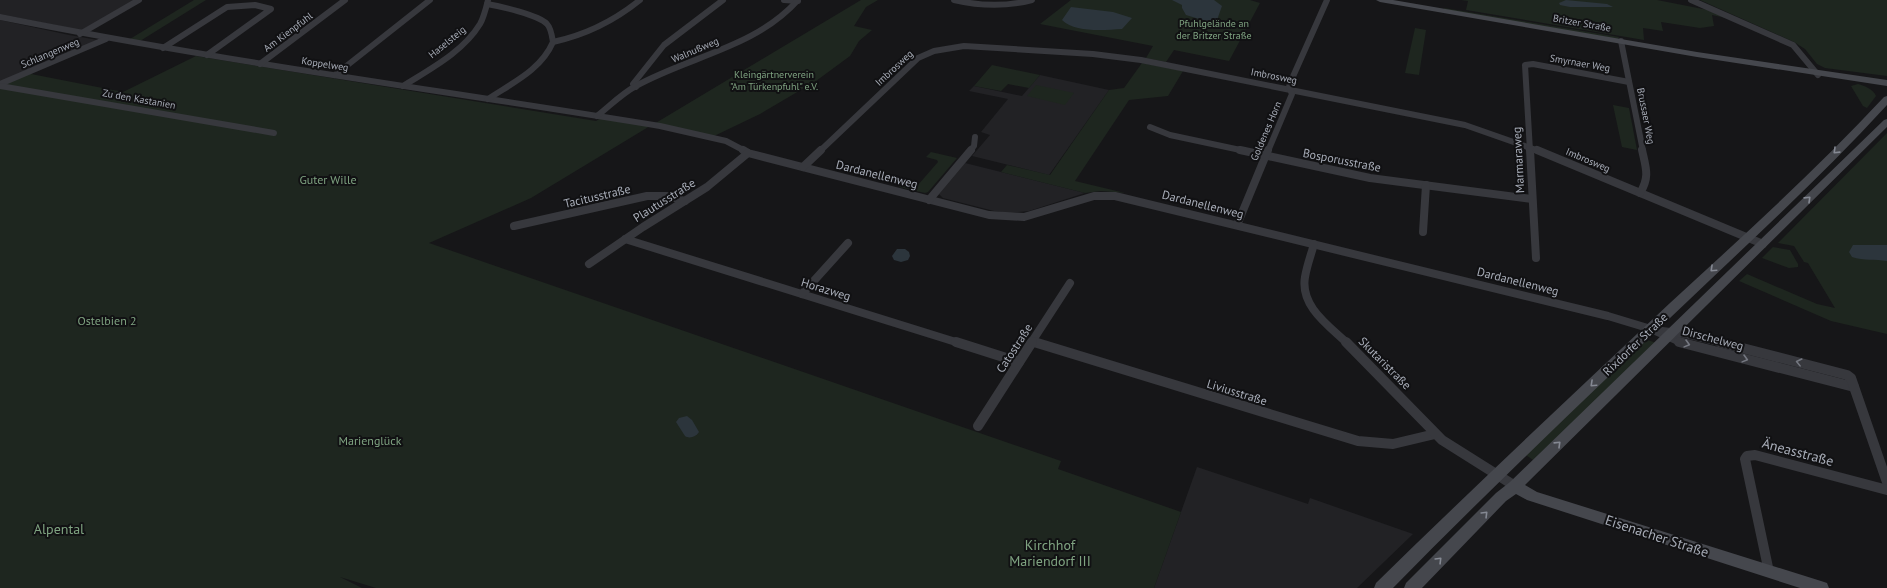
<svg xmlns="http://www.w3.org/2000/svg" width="1887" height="588" font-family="'PT Sans',sans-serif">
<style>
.built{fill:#222225}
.green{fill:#1e261f}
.water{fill:#2c353c}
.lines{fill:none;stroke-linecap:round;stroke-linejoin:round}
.street-far2{stroke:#37383d;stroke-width:6}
.street-far1{stroke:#37383d;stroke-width:8}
.street{stroke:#37383d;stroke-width:10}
.secondary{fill:#45474d;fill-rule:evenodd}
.oneway{stroke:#858993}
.oneway2{stroke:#757881}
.labels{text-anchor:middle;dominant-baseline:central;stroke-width:4;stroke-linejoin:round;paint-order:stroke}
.far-park-label{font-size:10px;fill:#7fa381;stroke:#111113}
.far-street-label{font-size:10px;fill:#a8adb8;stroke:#111113}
.street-label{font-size:12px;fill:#a8adb8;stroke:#111113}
.park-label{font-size:12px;fill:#7fa381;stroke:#111113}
.near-street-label{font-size:14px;fill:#a8adb8;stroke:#111113}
.near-park-label{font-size:14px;fill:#7fa381;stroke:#111113}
</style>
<rect width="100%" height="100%" fill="#161618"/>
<g class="built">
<polygon points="0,0 137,0 84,31 0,14"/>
<polygon points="0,20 69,35 98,40 0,82"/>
<polygon points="1040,75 1109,90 1049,175 972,156 990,135 981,132 1008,99 969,91 974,86 1022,96"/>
<polygon points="965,163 1085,193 1029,211 1010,213 994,211 943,198 939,194"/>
<polygon points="1197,467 1308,504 1310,498 1413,534 1357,588 1154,588"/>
</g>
<g class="green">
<polygon points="194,0 206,0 140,41 130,39"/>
<polygon points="861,0 878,0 866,7 854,26 872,30 859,41 850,56 816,81 760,114 712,137 654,124"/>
<polygon points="1071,0 1250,0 1260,3 1229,61 1174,50 1166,62 1146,58 1153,46 1040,24"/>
<polygon points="1461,0 1657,0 1708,10 1726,18 1712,15 1714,26 1700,28 1661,22 1663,31 1643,28 1644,40 1466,10 1468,1"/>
<polygon points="1700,0 1887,0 1887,76 1825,68 1817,64 1805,49 1794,42"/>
<polygon points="1444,8 1619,37 1618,39 1445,10"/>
<polygon points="1415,28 1426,30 1419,75 1405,73"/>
<polygon points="196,56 596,121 601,118 650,126 531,198 429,243 1061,461 1058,469 1181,512 1154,588 376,588 340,577 362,588 0,588 0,83 26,73 123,92"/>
<polygon points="1142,63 1183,71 1168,96 1129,100 1075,181 1125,193 1101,191 1085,193 1001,172 1007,165 1050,175 1109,90 1124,88"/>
<polygon points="992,65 1040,75 1029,88 1008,84 1001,91 974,86"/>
<path d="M1858 84C1865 86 1873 89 1876 96L1867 108 1863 106 1851 86Z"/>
<polygon points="1036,85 1074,93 1065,105 1027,96"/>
<polygon points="1613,105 1629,108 1637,150 1622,147"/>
<polygon points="1887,133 1887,334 1831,321 1739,281 1747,274 1817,304 1835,308 1808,263 1804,262 1794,246 1778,243"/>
<polygon points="931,152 957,158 928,192 925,193 899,187 906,179 910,179 908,183 918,185 938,162 937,160 926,157"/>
<polygon points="1773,247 1790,250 1798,264 1798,267 1789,268 1762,258"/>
<polygon points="1645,339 1656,343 1533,460 1526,455"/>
</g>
<g class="water">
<polygon points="1172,0 1214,0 1222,6 1217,20 1209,22 1186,15 1182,8 1182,5"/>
<polygon points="1566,0 1607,4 1613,7 1570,7 1560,5 1559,3"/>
<path d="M1071 7 1113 12 1132 18 1122 29C1104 30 1075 33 1062 20Z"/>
<path d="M1853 245H1887V261C1875 259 1864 261 1852 257L1849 252Z"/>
<polygon points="897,249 905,249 909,252 910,256 908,260 901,262 894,260 892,256"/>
<path d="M687 416 692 420 699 432C696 437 689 439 685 436L676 422 679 418Z"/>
</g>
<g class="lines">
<g class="street-far2">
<polyline points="784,0 798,1"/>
<path d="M954 0C980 6 1006 7 1032 0"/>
<polyline points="1691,0 1793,45 1818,75"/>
<path d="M487 4C499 6 539 15 547 24 551 28 552 36 553 42"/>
<path d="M0 17C219 61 440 90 660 126L726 141 745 151"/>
<polyline points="80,34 139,0"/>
<polyline points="1621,41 1643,151"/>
<polyline points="163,48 227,7 255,5 271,9 207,55"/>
<polyline points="260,64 345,0"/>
<polyline points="335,75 430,0"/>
<polyline points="0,84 106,39"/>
<polyline points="0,86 274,133"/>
<path d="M403 86C430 69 463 52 480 24 484 17 486 8 488 0"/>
<polyline points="636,87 633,84 664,45 723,0"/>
<path d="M488 99C512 83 541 70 553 42 586 35 614 21 640 0"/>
<path d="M597 116C610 106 621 94 636 86 690 56 755 48 798 0"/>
<polyline points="1150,127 1170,135 1245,151"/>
<polyline points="820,151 918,58 934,51 964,46 1093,54 1141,60 1465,125 1539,151"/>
<polyline points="970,151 974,146 975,137"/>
<polyline points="1268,151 1292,94 1289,87 1291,81 1327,0"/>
<polyline points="1530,151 1525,65 1533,64 1629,82"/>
</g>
<g class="street-far1">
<polyline points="743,150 748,153 989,215 1024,217 1094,196 1115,196 1608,316 1651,329 1683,343"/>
<polyline points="1240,150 1370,178 1532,199"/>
<polyline points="1530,150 1536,258"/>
<polyline points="1537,150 1763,244"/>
<polyline points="803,167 821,150"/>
<path d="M1640 193C1650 177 1646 168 1642 150"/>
<polyline points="929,200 971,150"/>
<polyline points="1237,225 1268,150"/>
<polyline points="514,226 647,196 667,196 685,201"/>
<polyline points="1423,232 1426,185"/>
<polyline points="625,239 959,343"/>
<path d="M1314 244C1311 255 1307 265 1305 277 1300 306 1328 325 1347 343"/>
<polyline points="589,264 643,227 707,187 748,153"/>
<polyline points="802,294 848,243"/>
<polyline points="1654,330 1686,334 1723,343"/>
<polyline points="1033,342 1037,343"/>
<polyline points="1031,343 1070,283"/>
</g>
<g class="street">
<polyline points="956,342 1019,362"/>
<polyline points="1034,342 1358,441 1393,444 1435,434"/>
<polyline points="1346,342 1442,440 1515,486"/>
<polyline points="1679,342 1854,387"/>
<polyline points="1719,342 1847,375 1851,378 1887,482"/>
<polyline points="978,426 1032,342"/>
<polyline points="1769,572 1745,459 1747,456 1755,455 1887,490"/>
</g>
<g class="secondary">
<polygon points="1376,0 1393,0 1697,52 1887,80 1887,86 1697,57 1380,2"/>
<path d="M1887 96V105C1825 173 1756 236 1689 300 1589 395 1489 490 1393 588H1374L1376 583C1473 488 1571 396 1670 303 1743 236 1817 169 1884 97Z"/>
<polygon points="1887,119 1887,127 1525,485 1537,492 1821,581 1827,583 1829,588 1800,588 1527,500 1516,494 1506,501 1422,588 1404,588 1406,583 1496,493 1510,482 1884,120"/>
</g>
</g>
<defs><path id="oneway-chevron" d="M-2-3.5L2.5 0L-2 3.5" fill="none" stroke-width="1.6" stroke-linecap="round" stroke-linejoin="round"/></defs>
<g class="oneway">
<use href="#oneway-chevron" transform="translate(1836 151) rotate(136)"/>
<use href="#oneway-chevron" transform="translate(1808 199) rotate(-44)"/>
<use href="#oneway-chevron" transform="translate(1713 269) rotate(137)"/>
<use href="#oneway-chevron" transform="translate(1593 384) rotate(137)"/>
<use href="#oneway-chevron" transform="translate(1558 444) rotate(-44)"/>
<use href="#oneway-chevron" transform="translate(1485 514) rotate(-45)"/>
<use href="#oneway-chevron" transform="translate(1439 560) rotate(-45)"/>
</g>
<g class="oneway2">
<use href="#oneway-chevron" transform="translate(1687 344) rotate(15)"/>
<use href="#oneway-chevron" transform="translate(1745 359) rotate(15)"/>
<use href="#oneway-chevron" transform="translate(1799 362) rotate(-166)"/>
</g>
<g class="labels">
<g class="far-park-label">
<text x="1214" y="23">Pfuhlgelände an<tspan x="1214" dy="12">der Britzer Straße</tspan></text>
<text x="774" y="74">Kleingärtnerverein<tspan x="774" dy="12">"Am Türkenpfuhl" e.V.</tspan></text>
</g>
<g class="far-street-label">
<text transform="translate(1582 23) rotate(10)">Britzer Straße</text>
<text transform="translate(288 32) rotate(-37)">Am Kienpfuhl</text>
<text transform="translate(447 42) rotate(-39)">Haselsteig</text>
<text transform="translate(695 50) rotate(-23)">Walnußweg</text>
<text transform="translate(50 53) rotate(-23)">Schlangenweg</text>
<text transform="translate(1580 63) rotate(10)">Smyrnaer Weg</text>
<text transform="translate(325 64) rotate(9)">Koppelweg</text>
<text transform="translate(894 68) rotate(-43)">Imbrosweg</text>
<text transform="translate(1274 76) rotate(11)">Imbrosweg</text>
<text transform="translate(139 99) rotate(10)">Zu den Kastanien</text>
<text transform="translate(1646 116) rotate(79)">Brussaer Weg</text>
<text transform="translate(1266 131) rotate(-67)">Goldenes Horn</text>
<text transform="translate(1588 160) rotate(23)">Imbrosweg</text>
</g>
<g class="street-label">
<text transform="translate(1342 160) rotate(11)">Bosporusstraße</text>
<text transform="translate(1518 160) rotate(-93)">Marmaraweg</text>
<text transform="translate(877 174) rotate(14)">Dardanellenweg</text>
<text transform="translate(597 196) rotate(-13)">Tacitusstraße</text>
<text transform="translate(664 200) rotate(-32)">Plautusstraße</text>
<text transform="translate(1203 204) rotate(14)">Dardanellenweg</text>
<text transform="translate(1518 281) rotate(14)">Dardanellenweg</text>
<text transform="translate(826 289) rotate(17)">Horazweg</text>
<text transform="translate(1713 338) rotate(15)">Dirschelweg</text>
<text transform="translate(1635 344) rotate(-44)">Rixdorfer Straße</text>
<text transform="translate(1014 348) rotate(-57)">Catostraße</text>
<text transform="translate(1385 363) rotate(45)">Skutaristraße</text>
<text transform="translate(1237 392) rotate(17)">Liviusstraße</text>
</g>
<g class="park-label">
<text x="328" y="179">Guter Wille</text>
<text x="107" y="320">Ostelbien 2</text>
<text x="370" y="440">Marienglück</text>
</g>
<g class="near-street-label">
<text transform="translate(1798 452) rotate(15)">Äneasstraße</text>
<text transform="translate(1657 536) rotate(18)">Eisenacher Straße</text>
</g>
<g class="near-park-label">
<text x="59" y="529">Alpental</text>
<text x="1050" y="545">Kirchhof<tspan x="1050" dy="16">Mariendorf III</tspan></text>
</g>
</g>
</svg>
